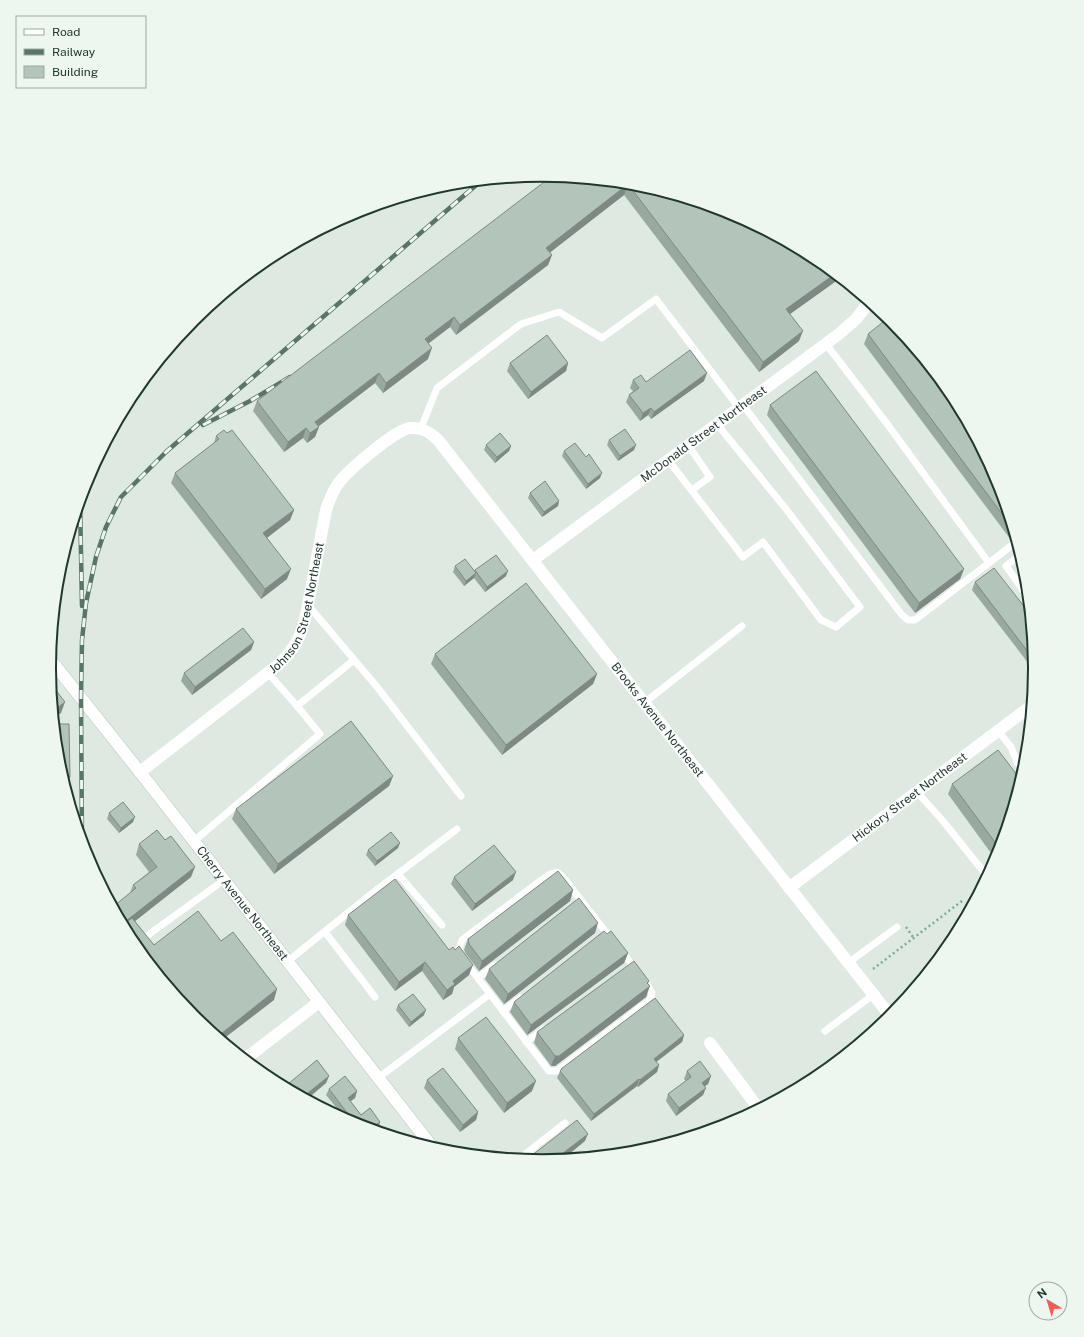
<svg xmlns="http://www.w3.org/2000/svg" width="1084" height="1337" font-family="'Public Sans',sans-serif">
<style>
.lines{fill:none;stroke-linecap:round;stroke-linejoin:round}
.secondary-casing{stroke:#b2c9bb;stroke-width:13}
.path{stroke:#7fac95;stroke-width:2.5;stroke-dasharray:2 3;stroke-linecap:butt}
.service{stroke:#fff;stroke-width:7}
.minor{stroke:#fff;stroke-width:12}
.secondary{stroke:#fff;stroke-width:12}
.rail-casing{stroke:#5a7468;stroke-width:4.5}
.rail{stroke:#eef6f0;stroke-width:3;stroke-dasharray:9;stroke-linecap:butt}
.wall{fill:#9aa9a0}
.shaded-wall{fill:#7d8982}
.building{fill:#b3c4ba;stroke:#7d8982}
.labels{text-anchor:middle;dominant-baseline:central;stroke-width:4;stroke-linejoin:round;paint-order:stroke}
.street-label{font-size:12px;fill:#20382d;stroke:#eef6f0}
.rim{fill:none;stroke:#20382d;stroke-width:2}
</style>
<rect width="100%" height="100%" fill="#dee9e2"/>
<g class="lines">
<defs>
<g id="secondary">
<path id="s4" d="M50 659 140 772 433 1148"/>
</g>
</defs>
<use href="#secondary" class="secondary-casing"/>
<g class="path">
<polyline points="906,927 913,937"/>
<polyline points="873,969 962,901"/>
</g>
<g class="service">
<polyline points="826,344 885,421 989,563"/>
<polyline points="743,405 902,615 908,620 915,620 1016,542"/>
<polyline points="421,428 437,388 521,324 559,312 602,338 656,299 739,408"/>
<polyline points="688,445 710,477 692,490"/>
<polyline points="668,460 743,557 763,542 821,620 836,627 860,607 786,509 717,424"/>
<polyline points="1020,555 1006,566 1028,597"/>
<polyline points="308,605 378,688 461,796"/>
<polyline points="268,673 297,706"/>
<polyline points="644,703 742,626"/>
<polyline points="998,731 1011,747 1017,762 1024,771"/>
<polyline points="917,792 943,821 987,876"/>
<polyline points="194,841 320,734 297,706 354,660"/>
<polyline points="398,874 442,925"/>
<polyline points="325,932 375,997"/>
<polyline points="148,935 224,880"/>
<polyline points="620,949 636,970"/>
<polyline points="288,961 375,891 457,829"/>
<polyline points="848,963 897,927"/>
<polyline points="478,978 495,965"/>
<polyline points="490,994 549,1071 557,1071 651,999 652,993 644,979"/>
<polyline points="503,1011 520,998"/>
<polyline points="825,1031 873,995"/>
<polyline points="526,1042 544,1029"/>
<polyline points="378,1078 490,994 461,956 459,949 462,940 548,875 557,872 563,877 612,940"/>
<polyline points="519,1159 565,1123"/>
</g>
<g class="minor">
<path id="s1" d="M533 560 839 334 856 319 869 302"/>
<path id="s2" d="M140 772 278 665C295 649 301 637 306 615L326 510C329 501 332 492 338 484 347 471 395 430 410 428 422 427 430 432 438 440L891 1017"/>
<path id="s3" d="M789 888 1031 706"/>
<polyline points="710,1043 759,1109"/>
<polyline points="245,1059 319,1002"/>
</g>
<use href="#secondary" class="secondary"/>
<defs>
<g id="rail">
<polyline points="203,425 250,401 290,377"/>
<polyline points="80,500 82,606"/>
<polyline points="82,506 83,492"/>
<polyline points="82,843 81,697 82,640 86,603 96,557 106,527 121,497 167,451 481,181"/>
</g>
</defs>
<use href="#rail" class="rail-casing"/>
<use href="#rail" class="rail"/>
</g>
<g class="wall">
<polygon points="548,176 638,185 839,279 790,314 799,341 759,372 624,195 550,252 552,255 548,265 456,335 450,327 428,344 428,359 383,393 375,383 319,426 315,437 307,443 303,438 284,452 253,411 257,401 548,180 547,179"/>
<polygon points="883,313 891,320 998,480 1015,538 1011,540 864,344 868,334 884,322 881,318"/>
<polygon points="510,363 568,363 566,371 528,399 507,371"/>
<polygon points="633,380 646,382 704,381 651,419 648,415 640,421 626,402 629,395 633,391 630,388"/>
<polygon points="770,405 964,569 960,579 915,613 767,415"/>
<polygon points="216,436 294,510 290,520 267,538 287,579 261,599 171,483 175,473 214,443"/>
<polygon points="609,440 634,450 618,461 607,445"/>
<polygon points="486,445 511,446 509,451 495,463 484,450"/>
<polygon points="564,451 600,478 586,489 562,456"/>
<polygon points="530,493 559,501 558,506 542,517 528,498"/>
<polygon points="1021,556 1026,573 1026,579 1016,565 1018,558"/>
<polygon points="455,566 475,571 475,570 506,576 485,592 474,578 464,586 453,572"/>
<polygon points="975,582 1030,614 1035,669 1035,672 972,590"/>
<polygon points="254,642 251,650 192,695 181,681 184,673"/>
<polygon points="435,654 597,674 593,684 502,755 431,664"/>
<polygon points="393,776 389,786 274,874 232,819 236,809"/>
<polygon points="1021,780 997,857 996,860 948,794 952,784"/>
<polygon points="109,813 133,822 119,833 107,819"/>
<polygon points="139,844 191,877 135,921 154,945 221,941 274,1000 132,942 113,907 114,906 130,893 133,885 149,872 136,855"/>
<polygon points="398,848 375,866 366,855 368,850"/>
<polygon points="454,877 513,880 472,911 451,884"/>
<polygon points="573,890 570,901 479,971 466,954 464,950 468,939"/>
<polygon points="348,915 449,950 469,975 454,987 452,994 443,1000 422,971 395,991 345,925"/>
<polygon points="595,933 504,1004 485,979 489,969"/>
<polygon points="607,934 628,953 624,963 527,1035 510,1012 514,1002"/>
<polygon points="648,985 646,997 555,1066 551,1066 534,1043 537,1032"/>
<polygon points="398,1005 424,1015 409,1027 396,1010"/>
<polygon points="684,1035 682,1042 656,1062 659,1065 657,1072 638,1087 637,1086 591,1121 557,1078 561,1069"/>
<polygon points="458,1038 532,1091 504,1113 455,1049"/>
<polygon points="687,1071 711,1076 708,1084 705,1086 703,1095 676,1116 666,1101 668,1094 686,1081 684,1079"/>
<polygon points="329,1076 326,1083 307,1099 286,1088 288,1084"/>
<polygon points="427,1080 478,1112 476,1120 460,1132 424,1088"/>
<polygon points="329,1089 357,1091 355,1098 350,1101 361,1115 380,1122 378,1128 344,1117 326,1095"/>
</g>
<g class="shaded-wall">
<polygon points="628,184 624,195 543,258 546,248"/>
<polygon points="552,255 548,265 456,335 460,325"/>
<polygon points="835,274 840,278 839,279 783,319 786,309"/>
<polygon points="454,317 450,327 421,349 425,339"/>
<polygon points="803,331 799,341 759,372 763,362"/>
<polygon points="432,348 428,359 383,393 386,383"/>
<polygon points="568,363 566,371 528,399 531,392"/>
<polygon points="379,373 375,383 311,432 315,422"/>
<polygon points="707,373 704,381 651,419 654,412"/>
<polygon points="651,408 648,415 640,421 643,413"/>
<polygon points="319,427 315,437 307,443 310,433"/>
<polygon points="306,428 303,438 284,452 288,442"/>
<polygon points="636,445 634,450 618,461 620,456"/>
<polygon points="511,446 509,451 495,463 497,457"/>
<polygon points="602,473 600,478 586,489 588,484"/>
<polygon points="559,501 558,506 542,517 544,512"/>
<polygon points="294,510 290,520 260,543 263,533"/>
<polygon points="1013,532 1015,538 1011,540"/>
<polygon points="291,569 287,579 261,599 265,589"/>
<polygon points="964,569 960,579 915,613 919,603"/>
<polygon points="508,571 506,576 485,592 487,587"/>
<polygon points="476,573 474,578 464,586 466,581"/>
<polygon points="254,642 251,650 192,695 195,687"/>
<polygon points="597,674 593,684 502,755 506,745"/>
<polygon points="65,702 61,713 54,718 53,711"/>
<polygon points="393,776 389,786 274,874 278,864"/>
<polygon points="70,777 67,785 65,785 62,778"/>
<polygon points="135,817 133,822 119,833 121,828"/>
<polygon points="400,843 398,848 375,866 377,861"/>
<polygon points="195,867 191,877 125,929 124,927 126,921"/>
<polygon points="516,872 513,880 472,911 475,904"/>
<polygon points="573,890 570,901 479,971 482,961"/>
<polygon points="598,923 595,933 504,1004 508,994"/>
<polygon points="628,953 624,963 527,1035 531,1025"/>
<polygon points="425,962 422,971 395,991 399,982"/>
<polygon points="473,965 469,975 454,987 452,994 443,1000 447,990 453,981"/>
<polygon points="649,981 646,989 650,986 646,997 555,1066 551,1066 555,1056"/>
<polygon points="277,989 274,1000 222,1040 217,1037"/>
<polygon points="426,1010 424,1015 409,1027 411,1022"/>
<polygon points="684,1035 682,1042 651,1066 654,1059"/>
<polygon points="659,1065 657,1072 638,1087 640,1080"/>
<polygon points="329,1076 326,1083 307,1099 303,1097"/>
<polygon points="711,1076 708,1084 699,1090 702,1083"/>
<polygon points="639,1079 637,1086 591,1121 594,1114"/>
<polygon points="536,1081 532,1091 504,1113 507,1103"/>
<polygon points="706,1088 703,1095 676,1116 679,1108"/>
<polygon points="357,1091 355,1098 346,1105 348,1098"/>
<polygon points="478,1112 476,1120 460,1132 463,1125"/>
<polygon points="380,1122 378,1128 375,1130 370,1129"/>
<polygon points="588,1134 585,1141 562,1160 554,1160"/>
</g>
<g class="building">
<polygon points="552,176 638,185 731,213 816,259 835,274 786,309 803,331 763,362 628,184 546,248 552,255 460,325 454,317 425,339 432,348 386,383 379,373 315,422 319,427 310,433 306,428 288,442 257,401"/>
<polygon points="888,318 891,320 952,395 998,480 1011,526 868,334"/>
<polygon points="547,335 568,363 531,392 510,363"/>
<polygon points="690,350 707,373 654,412 651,408 643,413 629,395 639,388 633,380 641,375 646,382"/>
<polygon points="816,371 964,569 919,603 770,405"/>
<polygon points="625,429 636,445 620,456 609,440"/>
<polygon points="224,430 227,433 232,430 294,510 263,533 291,569 265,589 175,473 219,439 216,436"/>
<polygon points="500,433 511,446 497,457 486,445"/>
<polygon points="575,443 586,457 589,454 602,473 588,484 564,451"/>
<polygon points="545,481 559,501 544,512 530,493"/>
<polygon points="496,555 508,571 487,587 475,570"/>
<polygon points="1021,556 1023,564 1018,558"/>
<polygon points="465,559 476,573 466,581 455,566"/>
<polygon points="994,568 1030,614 1034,660 975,582"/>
<polygon points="526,583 597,674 506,745 435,654"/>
<polygon points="243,628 254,642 195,687 184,673"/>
<polygon points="51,684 65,702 53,711"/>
<polygon points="351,721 393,776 278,864 236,809"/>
<polygon points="54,724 69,724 70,777 62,778 58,764"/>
<polygon points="998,750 1021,780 1000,849 952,784"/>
<polygon points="123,802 135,817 121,828 109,813"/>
<polygon points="157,830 165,840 171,836 195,867 126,921 114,906 136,888 133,885 157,867 139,844"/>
<polygon points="391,832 400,843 377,861 368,850"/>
<polygon points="494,845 516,872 475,904 454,877"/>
<polygon points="558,871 573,890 482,961 469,944 468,939"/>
<polygon points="395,879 449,950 453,947 455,950 459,946 473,965 453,981 455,984 447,990 425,962 399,982 348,915"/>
<polygon points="579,898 598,923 508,994 489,969"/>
<polygon points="198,911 221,941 233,932 277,989 217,1037 193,1017 132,942 123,925 132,918 154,945"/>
<polygon points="604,931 607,934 611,931 628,953 531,1025 514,1002"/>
<polygon points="634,961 649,981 647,983 650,986 559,1056 555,1056 537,1032"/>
<polygon points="413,994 426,1010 411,1022 398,1005"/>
<polygon points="655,998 684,1035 654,1059 659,1065 640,1080 639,1079 594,1114 560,1071 562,1069 561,1069"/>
<polygon points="486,1017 536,1081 507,1103 458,1038"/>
<polygon points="317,1060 329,1076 303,1097 296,1093 288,1084"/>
<polygon points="700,1061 711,1076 702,1083 706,1088 679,1108 668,1094 691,1077 687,1071"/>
<polygon points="443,1068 478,1112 463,1125 427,1080"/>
<polygon points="345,1076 357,1091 348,1098 361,1115 370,1108 380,1122 370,1129 353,1124 343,1118 348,1114 329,1089"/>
<polygon points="738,1117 740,1119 730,1124 720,1127 730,1119 732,1121"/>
<polygon points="577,1120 588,1134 554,1160 542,1162 526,1160"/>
</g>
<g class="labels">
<g class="street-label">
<text stroke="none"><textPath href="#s1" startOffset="212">McDonald Street Northeast</textPath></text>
<text stroke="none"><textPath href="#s2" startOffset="236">Johnson Street Northeast</textPath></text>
<text stroke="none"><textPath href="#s2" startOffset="848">Brooks Avenue Northeast</textPath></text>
<text stroke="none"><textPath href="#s3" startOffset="151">Hickory Street Northeast</textPath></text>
<text stroke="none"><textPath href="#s4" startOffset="311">Cherry Avenue Northeast</textPath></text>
</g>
</g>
<path d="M0 0H1084V1337H0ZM56 668a486 486 0 1 1 972 0a486 486 0 1 1-972 0Z" fill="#eef6f0" fill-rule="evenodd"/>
<path class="rim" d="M56 668a486 486 0 1 1 972 0a486 486 0 1 1-972 0Z"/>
<rect x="16" y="16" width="130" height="72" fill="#eef6f0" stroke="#9caaa2"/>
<rect x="24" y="29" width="20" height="6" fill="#ffffff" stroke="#9caaa2"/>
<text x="52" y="36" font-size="12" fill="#20382d">Road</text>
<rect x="24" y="49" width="20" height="6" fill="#5a7468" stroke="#9caaa2"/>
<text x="52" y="56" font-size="12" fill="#20382d">Railway</text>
<rect x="24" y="66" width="20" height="12" fill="#b3c4ba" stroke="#9caaa2"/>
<text x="52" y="76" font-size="12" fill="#20382d">Building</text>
<g transform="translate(1048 1301) rotate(322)"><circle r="19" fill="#eef6f0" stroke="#9caaa2"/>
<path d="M0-3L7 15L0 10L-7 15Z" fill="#ee5d57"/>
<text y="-6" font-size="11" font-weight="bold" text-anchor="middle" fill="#20382d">N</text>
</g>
</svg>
